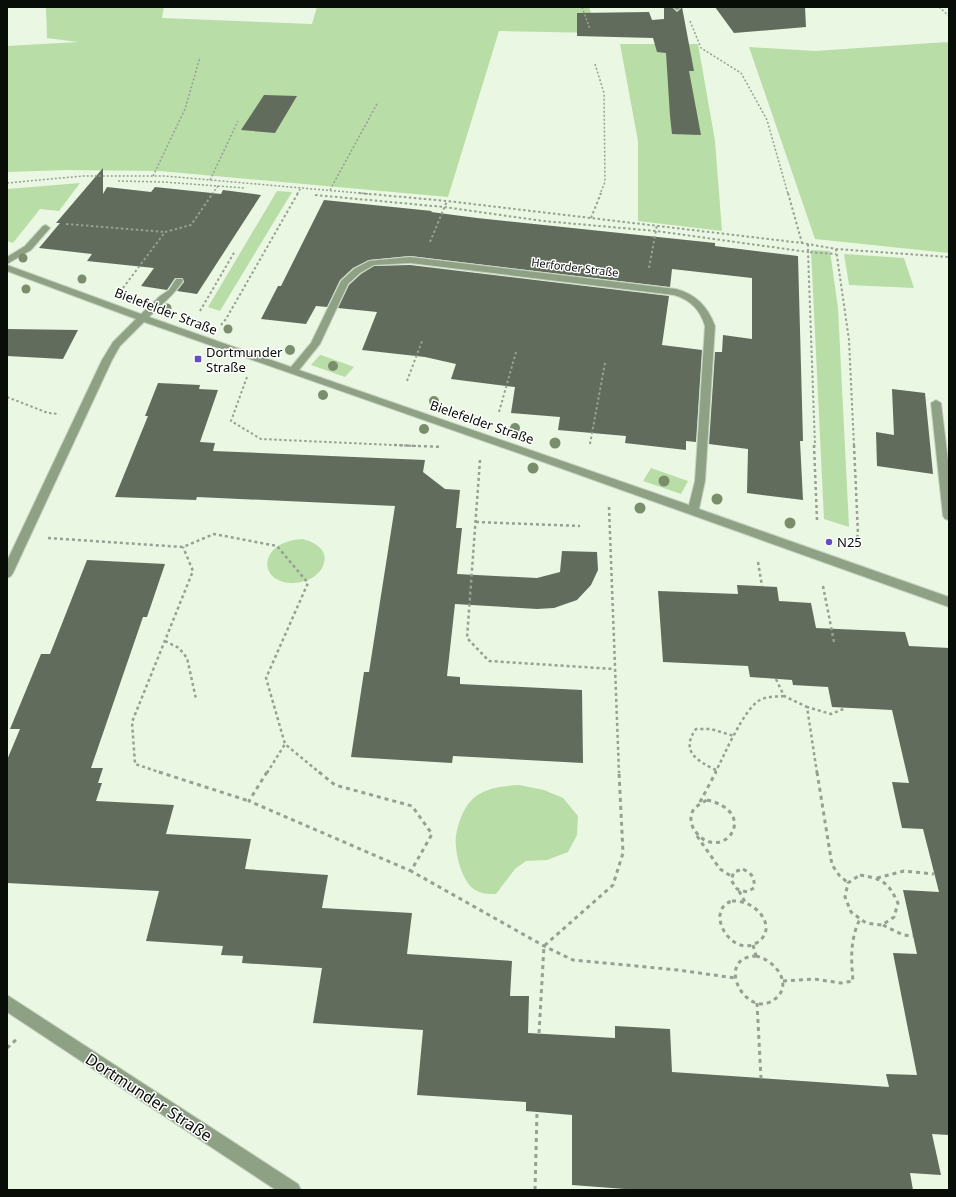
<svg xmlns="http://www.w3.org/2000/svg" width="956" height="1197" font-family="'Noto Sans',sans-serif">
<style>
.green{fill:#b9dda7}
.building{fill:#616c5c}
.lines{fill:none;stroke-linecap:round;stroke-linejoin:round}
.minor-casing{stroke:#c6d2c0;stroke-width:2}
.path-far3{stroke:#97a092;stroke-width:1.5;stroke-dasharray:2 2;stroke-linecap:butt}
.path-far2{stroke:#97a092;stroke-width:2;stroke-dasharray:2.5 2.5;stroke-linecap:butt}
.path-far1{stroke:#97a092;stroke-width:2.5;stroke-dasharray:3 3;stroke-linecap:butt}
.path{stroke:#97a092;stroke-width:3;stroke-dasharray:4 4;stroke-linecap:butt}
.minor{fill:#8ea185;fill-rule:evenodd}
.tree{fill:#7a8e6c}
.poi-dot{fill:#624fc8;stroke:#fff;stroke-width:1.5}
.labels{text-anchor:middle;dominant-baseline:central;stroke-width:3;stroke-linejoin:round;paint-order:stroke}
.far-street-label{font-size:11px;fill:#090d07;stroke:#fff}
.street-label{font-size:13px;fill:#090d07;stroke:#fff}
.poi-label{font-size:13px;fill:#090d07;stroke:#fff;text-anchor:start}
.near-street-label{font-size:16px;fill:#090d07;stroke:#fff}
</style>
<rect width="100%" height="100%" fill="#eaf7e3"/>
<g class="green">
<polygon points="46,7 164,7 162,18 312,24 317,7 589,7 598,33 499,31 448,197 160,171 66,170 7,172 7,46 78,42 47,38"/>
<polygon points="947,42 949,45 949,253 815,239 749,47 815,51"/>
<polygon points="620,44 698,44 715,141 722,231 638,221 638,141"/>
<polygon points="80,183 59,211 40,209 13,243 7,241 7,189"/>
<polygon points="277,191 292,192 220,311 208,307"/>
<polygon points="811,250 830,251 838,308 849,527 824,519"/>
<polygon points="844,254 904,258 914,288 849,285"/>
<polygon points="320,355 321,355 354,367 345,377 311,365"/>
<polygon points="651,468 688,481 681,494 643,481"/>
<path d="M303 539C315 542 330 551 323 566 319 575 310 580 301 582 258 590 254 541 303 539Z"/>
<path d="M519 785 544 790 563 798 578 816 577 835 568 852 547 860 526 861 515 869 496 894C490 894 481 894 475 890 463 882 457 860 456 847 454 831 463 806 475 797 488 787 503 786 519 785Z"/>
</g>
<g class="building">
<polygon points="664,7 672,7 677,12 682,7 694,71 689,71 701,135 672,134 670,116 666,53 657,52 653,38 577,36 577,13 649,12 652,20 664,19"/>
<polygon points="715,7 805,7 806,27 734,33"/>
<polygon points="264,95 297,96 275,133 241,130"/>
<polygon points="103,168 103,194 107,187 151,192 155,187 221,194 223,190 261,195 197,294 177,291 184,282 182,278 175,278 167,290 141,286 154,268 87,261 92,254 39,248 60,223 56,223"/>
<polygon points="324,200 432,211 431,212 477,218 715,243 715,246 798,256 803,441 800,441 803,500 747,493 748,449 709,444 715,352 722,352 723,335 752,339 752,278 672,269 670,287 410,256 369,260 353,268 340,280 327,307 316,306 306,324 261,319 278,286 281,286"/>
<polygon points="410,265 669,296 662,345 702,350 696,442 686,441 686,450 625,443 626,436 558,430 560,417 511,413 515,387 451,379 456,364 425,357 362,350 377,312 338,308 349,285 361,274 374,266"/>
<polygon points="7,329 78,330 63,359 7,356"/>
<polygon points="158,383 200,385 199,389 218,390 200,442 215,443 213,451 425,460 423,472 445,489 460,490 456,528 462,528 457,574 537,578 560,572 562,551 597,552 598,570 591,585 577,600 554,608 537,609 455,604 447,676 460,677 460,684 582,690 583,763 453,756 452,763 351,757 364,672 369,672 395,506 197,497 196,500 115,497 148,416 145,416"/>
<polygon points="892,389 925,393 933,474 877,466 876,432 894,435"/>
<polygon points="87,560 165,564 147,617 143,617 91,768 103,768 98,783 102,783 96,801 174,805 166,834 251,839 245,869 328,875 322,908 412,913 407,954 512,961 510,996 529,996 528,1033 615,1038 615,1026 670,1029 672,1072 889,1087 886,1074 917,1075 893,953 917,954 903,890 939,892 923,829 902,828 892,782 909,783 892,710 832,707 828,687 793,685 792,680 750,677 748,666 663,662 658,591 738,594 737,585 777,587 779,601 811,603 816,628 905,632 909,646 949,648 949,1135 932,1134 941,1175 910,1173 913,1190 638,1190 572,1185 572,1115 526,1111 526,1102 417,1095 423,1030 313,1023 322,968 242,963 243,956 221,955 223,946 146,941 159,891 7,883 7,760 20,729 10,729 41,654 50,654"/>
</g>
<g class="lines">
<defs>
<g id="minor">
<polygon points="673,7 679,7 680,8 677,10"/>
<polygon points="46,225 50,228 31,250 7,264 7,257 25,246 43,226"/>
<path d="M410 257 676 289C696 294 708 307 715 326L705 481 699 509 949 597V607L521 454 144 322 120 346 112 360 13 573 11 576 7 578V561L102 360 113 342 136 319 7 271V265L141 314 160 296 169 290 176 279H182L183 281C174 295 161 305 149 317L291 367 311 343 341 281 354 269 369 261ZM410 263 674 295C691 300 700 310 705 326L695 481 689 505 299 370 320 344 348 284 360 273 374 265Z"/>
<polygon points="936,400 941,403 949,469 949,520 945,519 943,516 931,403"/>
<polygon points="7,995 298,1184 301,1190 276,1190 7,1012"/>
</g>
</defs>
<use href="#minor" class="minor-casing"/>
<g class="path-far3">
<polyline points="582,7 590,29"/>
<polyline points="939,7 949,16"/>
<polyline points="690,21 701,48 741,73 767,120 788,194"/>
<polyline points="595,64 604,93 605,182 600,194"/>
<polyline points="153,176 185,109 200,57"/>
<polyline points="210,180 238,121"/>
<polyline points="118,181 163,182 245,188"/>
<polyline points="7,183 83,176 165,176 370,194"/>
<polyline points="330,190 378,102"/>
<polyline points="212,194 218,186"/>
<polyline points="297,194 301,188"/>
</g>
<g class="path-far2">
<polyline points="359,193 447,201 802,243 836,249 949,257"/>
<polyline points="788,193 802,243"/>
<polyline points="315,195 444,207 543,221 656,231 808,252 815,446"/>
<polyline points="591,218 601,193"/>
<polyline points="66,224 165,232"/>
<polyline points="430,242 447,201"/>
<polyline points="808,244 808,252 836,254"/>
<polyline points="836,249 849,340 854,446"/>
<polyline points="649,268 657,225"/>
<polyline points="123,288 165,232 191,225 213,193"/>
<polyline points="200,311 235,251"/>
<polyline points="221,325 226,319 298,193"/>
<polyline points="247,377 231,421 261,439 416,446"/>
<polyline points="407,381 422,341"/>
<polyline points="7,397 48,413 58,414"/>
<polyline points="499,412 516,352"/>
<polyline points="590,444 605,363"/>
</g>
<g class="path-far1">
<polyline points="394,445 442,447"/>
<polyline points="814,445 817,520"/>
<polyline points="854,445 858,534 855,545"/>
<polyline points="480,460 467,638 489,661 614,669"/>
<polyline points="609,507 619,773"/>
<polyline points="476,522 580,526"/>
<polyline points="48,538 183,547 214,534 277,546 308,583 266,678 285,744 320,773"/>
<polyline points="758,562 762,586"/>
<polyline points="823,586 834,642"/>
<polyline points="165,641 179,648 187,658 196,699"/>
<polyline points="776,679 784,696 807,707"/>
<path d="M716 770C697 761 680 751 696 729H711L734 736"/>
<polyline points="162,773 135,764 132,722 193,571 183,547"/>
<polyline points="267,773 285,744"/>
<path d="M715 773C724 756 744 708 760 700 767 696 776 697 784 696"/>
<polyline points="817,773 807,707 831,714 846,708"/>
</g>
<g class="path">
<polyline points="159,772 249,801"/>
<polyline points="267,772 249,801 411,871"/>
<polyline points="319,772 335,785 412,806 432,834 411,871 544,946 573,960 678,970 735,978"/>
<polyline points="817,772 832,865 839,875 848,883"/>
<path d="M707 800C759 812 726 860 699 836 695 831 691 826 691 820 690 809 698 805 707 800Z"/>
<polyline points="700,802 716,772"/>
<polyline points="697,836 720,869 731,876"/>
<path d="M743 869C752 874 755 877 754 888L747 892 737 889 731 880 734 872Z"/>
<path d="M860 875C883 879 888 882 898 903L894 917 882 925 866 923 851 912 845 897 848 883Z"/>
<polyline points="877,878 904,871 934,874"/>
<polyline points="739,891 745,902"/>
<path d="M732 901C755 899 779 927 758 942 732 960 703 910 732 901Z"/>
<polyline points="883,925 903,935 913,936"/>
<polyline points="753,945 756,956"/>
<path d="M756 956C778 961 796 989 770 1002 743 1015 715 957 756 956Z"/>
<path d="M783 981 814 979 841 983 853 981C851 959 850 939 860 919"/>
<polyline points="757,1003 761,1079"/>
<polyline points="539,1033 544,946 613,885 623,853 619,772"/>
<polyline points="7,1048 17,1039"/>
<polyline points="535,1190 537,1112"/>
</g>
<use href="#minor" class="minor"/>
</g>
<g class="tree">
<circle cx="23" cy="258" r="4.5"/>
<circle cx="82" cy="279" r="4.5"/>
<circle cx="26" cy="289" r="4.5"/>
<circle cx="167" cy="308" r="4.5"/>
<circle cx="228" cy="329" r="4.5"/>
<circle cx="290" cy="350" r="5"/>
<circle cx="333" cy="366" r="5"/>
<circle cx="323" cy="395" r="5"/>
<circle cx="434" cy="401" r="5"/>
<circle cx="515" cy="428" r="5"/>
<circle cx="424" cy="429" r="5"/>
<circle cx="555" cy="443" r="5.5"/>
<circle cx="533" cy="468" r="5.5"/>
<circle cx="664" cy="481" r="5.5"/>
<circle cx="717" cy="499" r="5.5"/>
<circle cx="640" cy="508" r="5.5"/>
<circle cx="790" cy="523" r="5.5"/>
</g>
<g class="poi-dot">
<rect x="194" y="355" width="8" height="8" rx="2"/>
<circle cx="829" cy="542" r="4"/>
</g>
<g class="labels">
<g class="far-street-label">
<text transform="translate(575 267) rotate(7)">Herforder Straße</text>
</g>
<g class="street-label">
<text transform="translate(166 311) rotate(21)">Bielefelder Straße</text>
<text transform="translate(482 422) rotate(19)">Bielefelder Straße</text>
</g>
<g class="poi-label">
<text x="206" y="352">Dortmunder<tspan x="206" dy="15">Straße</tspan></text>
<text x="837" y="542">N25</text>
</g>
<g class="near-street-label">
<text transform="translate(149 1097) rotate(33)">Dortmunder Straße</text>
</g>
</g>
<rect width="956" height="1197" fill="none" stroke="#090d07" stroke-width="16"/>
</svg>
